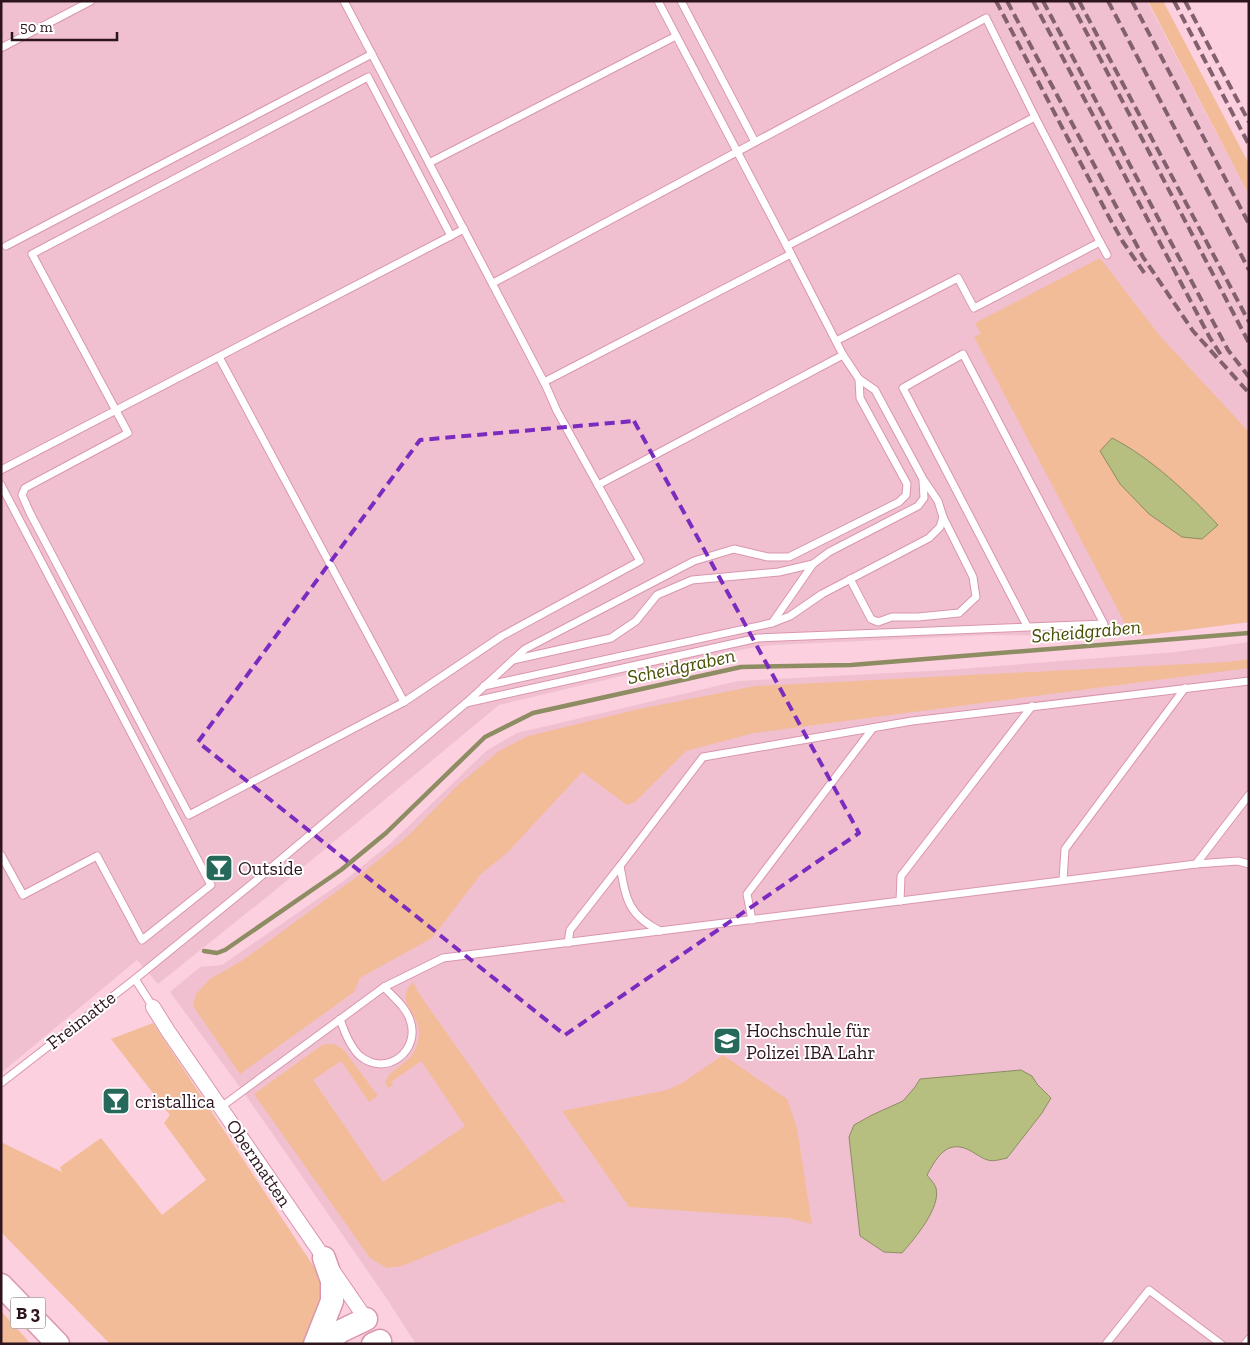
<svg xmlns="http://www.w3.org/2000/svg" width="1250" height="1345" font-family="'Zilla Slab',serif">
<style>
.built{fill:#f0c0d1}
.green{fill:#f2bc98;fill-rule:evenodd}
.water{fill:#b6bf7f;stroke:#8d8c62}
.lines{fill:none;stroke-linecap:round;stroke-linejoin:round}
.stream{stroke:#8d8c62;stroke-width:4.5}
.lane-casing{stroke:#da95af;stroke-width:9}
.street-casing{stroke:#da95af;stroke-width:16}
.primary-casing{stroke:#da95af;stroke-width:25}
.lane{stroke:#fff;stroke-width:7}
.street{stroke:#fff;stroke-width:14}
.primary{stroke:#fff;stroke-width:22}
.rail{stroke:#82606d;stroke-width:4;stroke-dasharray:10 5;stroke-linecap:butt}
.marked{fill:none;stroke:#7b2cbf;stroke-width:4;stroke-dasharray:10 6;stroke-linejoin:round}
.labels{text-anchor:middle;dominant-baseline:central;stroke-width:4;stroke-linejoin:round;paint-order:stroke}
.shield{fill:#fff;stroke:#6d5a62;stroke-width:1}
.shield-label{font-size:18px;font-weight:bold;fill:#2e141f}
.poi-label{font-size:19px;fill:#2e141f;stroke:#fff;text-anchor:start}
.street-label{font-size:19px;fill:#2e141f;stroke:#fff}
.water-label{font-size:20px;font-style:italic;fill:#484e00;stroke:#fff}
</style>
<rect width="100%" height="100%" fill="#fcd0df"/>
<g class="built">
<polygon points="1,1 1147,1 1249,195 1249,622 1139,636 991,635 773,645 750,648 626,675 499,705 278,888 158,984 137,960 1,1073"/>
<polygon points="1249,642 1249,1344 416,1344 385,1296 242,1090 170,992 200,967 222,965 345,880 391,843 486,751 517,733 738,681 947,670 1176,652"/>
</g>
<g class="green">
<polygon points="1148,1 1163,1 1249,164 1249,195"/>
<path d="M1100 258 1160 336 1249 432V622L1139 636 1128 629 974 337 981 334 975 323ZM1112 438 1130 448 1196 501Z"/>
<polygon points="1249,659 1249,668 754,733 686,751 635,802 627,805 582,772 507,853 481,874 432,938 360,978 354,992 240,1074 193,1006 196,994 210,979 243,960 366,870 408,836 457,786 499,751 528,736 639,709 755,686 1226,662"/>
<path d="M413 982 418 992 566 1203 558 1202 402 1266 387 1268 370 1258 254 1094 322 1045C332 1043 336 1044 344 1050L378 1096 369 1102 341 1061 313 1080 383 1182 465 1126 421 1061 391 1082 393 1085 388 1088 385 1082C392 1065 412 1066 418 1041 425 1013 391 1005 413 982Z"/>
<polygon points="153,1023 328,1288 306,1344 110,1344 1,1232 1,1142 62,1172 60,1167 101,1138 162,1215 206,1180 164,1123 170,1115 111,1039"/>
<polygon points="723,1055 787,1099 797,1128 812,1224 789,1218 629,1207 562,1111 667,1090 682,1083"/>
<polygon points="1,1311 31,1344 1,1344"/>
</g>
<g class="water">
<path d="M1112 438C1150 457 1189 494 1218 525L1202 539 1182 537 1149 514 1120 484 1100 451Z"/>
<path d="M1021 1070 1032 1076 1037 1084 1051 1098 1042 1113 1007 1158C1002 1159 993 1162 988 1160 983 1159 976 1154 971 1151 947 1138 937 1157 927 1175 930 1179 935 1184 936 1188 941 1208 915 1238 902 1253L884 1252 860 1236 849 1137 854 1125 872 1115 903 1101 915 1087 920 1079Z"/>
</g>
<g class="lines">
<polyline class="stream" points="204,951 217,953 225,950 341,870 386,833 485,737 533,713 741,667 851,665 1249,633"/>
<defs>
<g id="lane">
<polyline points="344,1 546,386 557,411 640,561 502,636 404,702 189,815 30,513 22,495 25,488 128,433 32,254 368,77 451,236"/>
<polyline points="681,1 755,142"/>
<polyline points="1,48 91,1"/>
<polyline points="1035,117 1100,242"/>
<polyline points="429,163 676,36"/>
<polyline points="6,246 372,54"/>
<polyline points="493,283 986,18 1035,117 787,246"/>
<polyline points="836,341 958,278 974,308 1100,242 1107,255"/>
<polyline points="219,357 404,702"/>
<polyline points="544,382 791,254 658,1"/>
<polyline points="1,470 464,229"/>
<polyline points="1,485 211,885 142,940 97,856 23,895 1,855"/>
<polyline points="598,485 843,355"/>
<polyline points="850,579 871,619 878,622 892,617 918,617 959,613 976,597 973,577 943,517"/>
<polyline points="772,623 790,616 822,594 929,538 940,527 943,517 938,501 923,479 875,390 859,379 843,355 791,254"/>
<polyline points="513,660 611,638 636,621 657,595 692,580 779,572 813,564 829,552 918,506 924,498 923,481"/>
<polyline points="484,686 772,623 813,564"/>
<polyline points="466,703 758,638 1104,624 963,354 903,388 1027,626"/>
<polyline points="1196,864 1249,795"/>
<polyline points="1063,880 1065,849 1185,688"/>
<polyline points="900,901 901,876 1032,706"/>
<polyline points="752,920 747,894 873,728"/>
<path d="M660 931C628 915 626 899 620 866L703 757 912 721 1249 681"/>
<polyline points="568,943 570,930 620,866"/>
<polyline points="135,979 253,883 466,703 525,649 694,561 734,549 768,557 789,557 899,502 906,495 907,484 860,398 859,379"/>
<path d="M340 1019C344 1031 351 1048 360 1056 387 1078 421 1050 410 1020 406 1007 393 997 384 987"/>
<polyline points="1,1083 135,979 153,1007"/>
<polyline points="221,1107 384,987 443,958 1196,864 1238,861 1249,864"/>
<polyline points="1106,1344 1149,1290 1221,1344"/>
<polyline points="1245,1344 1249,1339"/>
</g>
<polyline id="street" points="153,1007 168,1031 366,1319"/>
<g id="primary">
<polyline points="1,1285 58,1344"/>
<polyline points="315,1344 332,1301 332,1281 324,1258"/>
<polyline points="323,1344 341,1331 366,1319"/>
<polyline points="373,1344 380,1341"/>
</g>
</defs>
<use href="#lane" class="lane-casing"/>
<use href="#street" class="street-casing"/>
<use href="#primary" class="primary-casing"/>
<use href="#lane" class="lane"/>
<use href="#street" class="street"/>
<use href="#primary" class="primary"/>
<g class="rail">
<polyline points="996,1 1110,219 1123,242 1145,274"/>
<polyline points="1007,1 1143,257 1193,331 1249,393"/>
<polyline points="1033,1 1210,338 1221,355"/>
<polyline points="1043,1 1228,350 1249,377"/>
<polyline points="1070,1 1249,343"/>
<polyline points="1079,1 1249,322"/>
<polyline points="1108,1 1249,270"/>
<polyline points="1132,1 1249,224"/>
<polyline points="1174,1 1249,145"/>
<polyline points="1185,1 1249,122"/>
</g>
</g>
<path class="marked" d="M634 421 859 833 565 1035 198 742 420 440Z"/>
<defs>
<symbol id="bar-square" viewBox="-11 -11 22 22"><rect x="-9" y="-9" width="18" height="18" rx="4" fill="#266859" stroke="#fff"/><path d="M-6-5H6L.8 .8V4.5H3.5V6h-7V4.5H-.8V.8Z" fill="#fff"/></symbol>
<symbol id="university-square" viewBox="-11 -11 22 22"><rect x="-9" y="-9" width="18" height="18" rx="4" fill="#266859" stroke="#fff"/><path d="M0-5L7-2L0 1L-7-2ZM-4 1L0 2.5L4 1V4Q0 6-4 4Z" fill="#fff"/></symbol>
</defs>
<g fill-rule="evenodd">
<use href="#bar-square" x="203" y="852" width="32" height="32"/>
<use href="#university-square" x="711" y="1025" width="32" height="32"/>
<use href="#bar-square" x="100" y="1085" width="32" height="32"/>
</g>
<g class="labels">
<rect class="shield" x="10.5" y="1297.5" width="35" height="31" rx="4"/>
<g class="shield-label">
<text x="28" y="1313">B 3</text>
</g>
<g class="poi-label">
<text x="238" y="868">Outside</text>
<text x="746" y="1030">Hochschule für<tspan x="746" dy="22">Polizei IBA Lahr</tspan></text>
<text x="135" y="1101">cristallica</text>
</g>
<g class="street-label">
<text transform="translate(81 1020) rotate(-38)">Freimatte</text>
<text transform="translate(259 1163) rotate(56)">Obermatten</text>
</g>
<g class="water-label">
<text transform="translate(1086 631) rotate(-5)">Scheidgraben</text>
<text transform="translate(681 666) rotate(-12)">Scheidgraben</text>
</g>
</g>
<rect width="1250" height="1345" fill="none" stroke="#2e141f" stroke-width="5"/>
<path d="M12 32v8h105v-8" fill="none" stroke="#2e141f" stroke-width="2.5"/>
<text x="20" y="32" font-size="15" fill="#2e141f" stroke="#ffffff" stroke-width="4" paint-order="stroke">50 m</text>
</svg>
